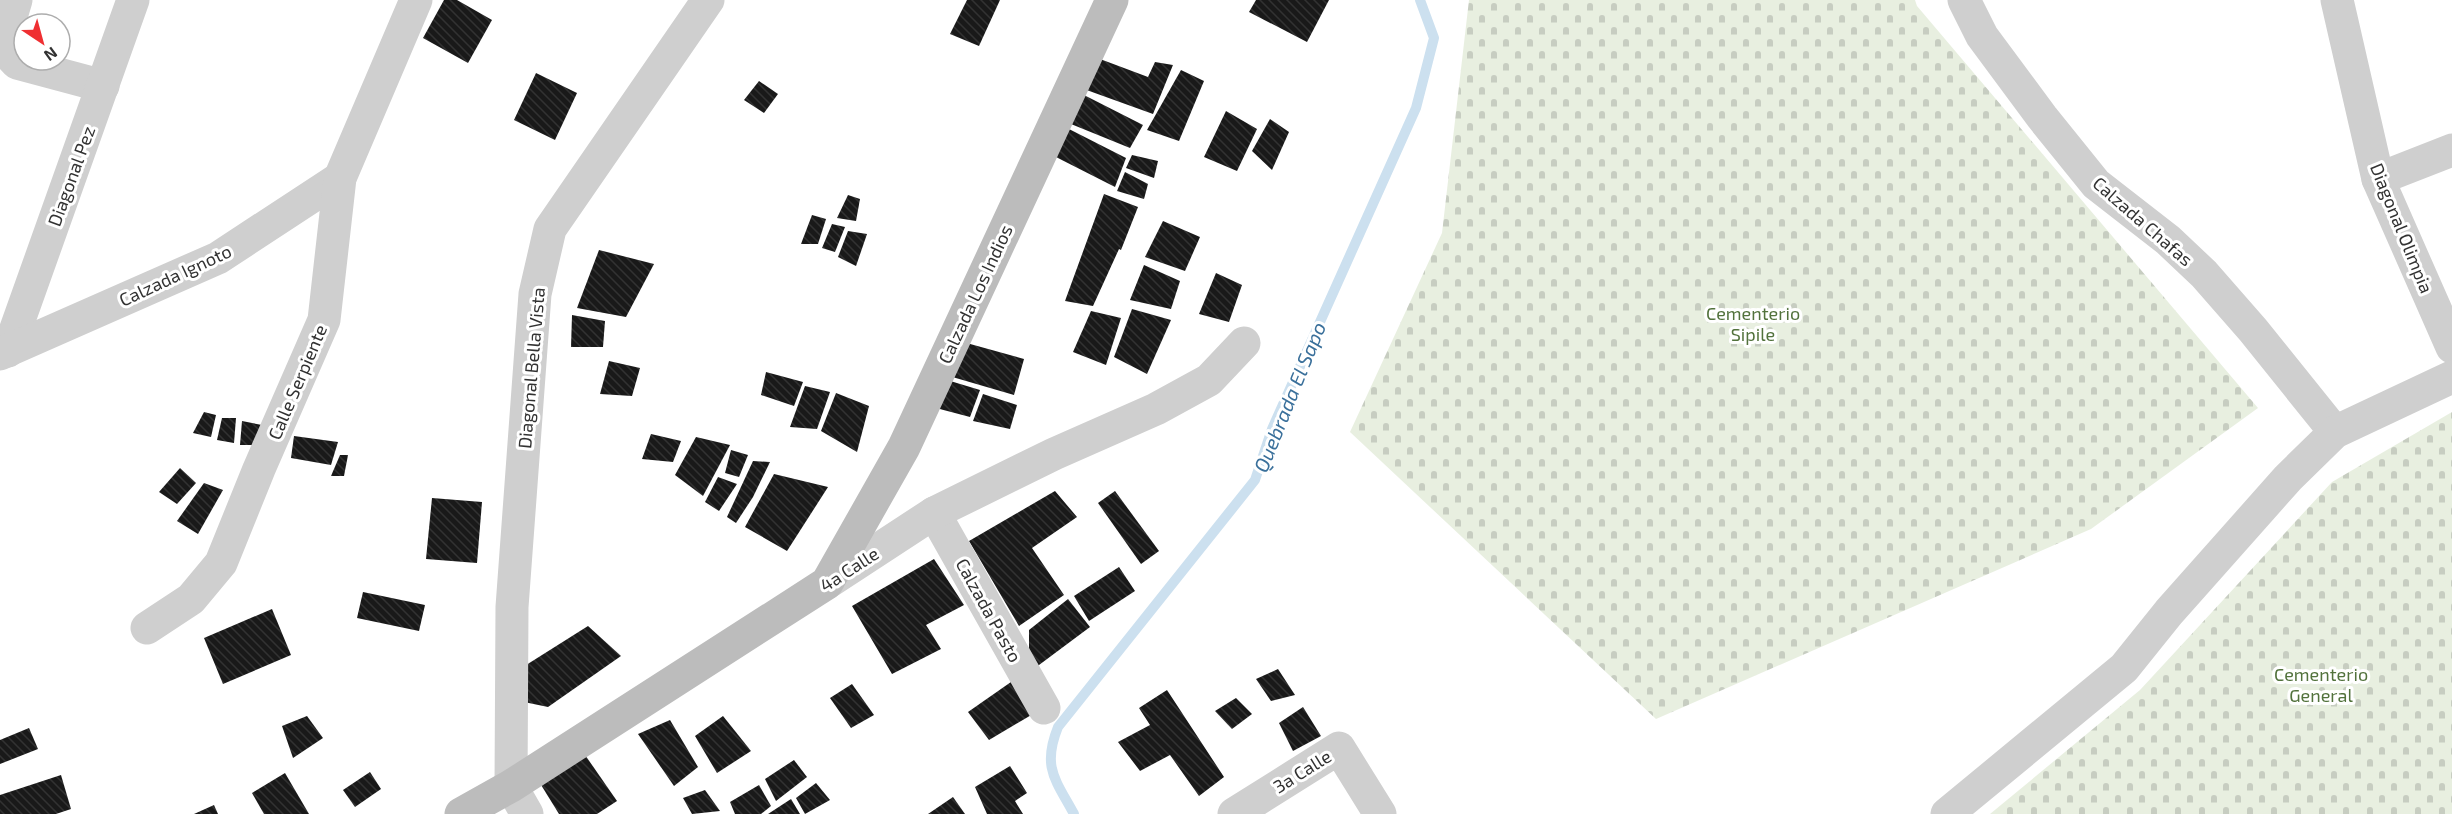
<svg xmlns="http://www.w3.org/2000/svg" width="2452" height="814" font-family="'Exo 2',sans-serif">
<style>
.cemetery{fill:url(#cemetery-stones)}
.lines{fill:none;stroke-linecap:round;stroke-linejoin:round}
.stream{stroke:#cce0ef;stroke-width:10}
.building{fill:url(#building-back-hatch)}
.street{stroke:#cfcfcf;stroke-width:33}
.secondary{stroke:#bcbcbc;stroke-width:33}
.labels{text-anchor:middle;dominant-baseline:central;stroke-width:6;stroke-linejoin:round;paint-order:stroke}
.street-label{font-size:18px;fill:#323232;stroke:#fff}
.park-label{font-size:18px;fill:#52723c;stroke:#fff}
.water-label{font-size:20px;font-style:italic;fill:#3a709b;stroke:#fff}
</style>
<defs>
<pattern id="cemetery-stones" width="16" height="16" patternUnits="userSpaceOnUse" patternTransform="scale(1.5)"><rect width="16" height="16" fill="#e8efe0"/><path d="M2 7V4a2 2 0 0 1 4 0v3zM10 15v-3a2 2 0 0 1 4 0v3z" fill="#c7cdc1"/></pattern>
<pattern id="building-back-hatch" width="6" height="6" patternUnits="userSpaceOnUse" patternTransform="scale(1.5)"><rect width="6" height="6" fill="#191919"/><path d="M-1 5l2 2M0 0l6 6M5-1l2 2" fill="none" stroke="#323232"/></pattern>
</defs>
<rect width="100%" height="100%" fill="#fff"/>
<g class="cemetery">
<polygon points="1469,0 1915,0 1917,6 2258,408 2091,529 1656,719 1350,432 1442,233"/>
<polygon points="2452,412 2452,814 1990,814 2140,690 2332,482"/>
</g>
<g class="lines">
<path class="stream" d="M1074 814C1055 779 1042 767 1058 727L1255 480 1272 429 1416 108 1434 38 1420 0"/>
</g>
<g class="building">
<polygon points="444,0 457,0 492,20 468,63 423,38"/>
<polygon points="967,0 1000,0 979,46 950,34"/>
<polygon points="1256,0 1329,0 1307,42 1249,12"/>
<polygon points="1100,59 1148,77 1155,62 1173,65 1153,114 1081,88"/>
<polygon points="1181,70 1204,81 1179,141 1147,130"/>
<polygon points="536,73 577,93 555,140 514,120"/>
<polygon points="759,81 778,94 764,113 744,100"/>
<polygon points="1082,94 1143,125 1130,148 1066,122"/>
<polygon points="1226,111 1257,129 1237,171 1204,157"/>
<polygon points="1270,119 1289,132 1272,170 1252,151"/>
<polygon points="1067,128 1126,158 1115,187 1052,155"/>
<polygon points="1132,155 1158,161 1154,178 1126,168"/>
<polygon points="1125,172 1148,184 1144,199 1117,191"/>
<polygon points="1104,194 1138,207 1121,250 1119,249 1093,306 1065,301"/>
<polygon points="848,195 860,199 856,221 837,218"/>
<polygon points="812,215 826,219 818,244 801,244"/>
<polygon points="1163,221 1200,237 1185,271 1145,257"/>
<polygon points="832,224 845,227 835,252 822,248"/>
<polygon points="848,231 867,234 856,266 838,257"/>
<polygon points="599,250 654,264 626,317 577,308"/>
<polygon points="1144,265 1180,281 1171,309 1130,300"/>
<polygon points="1216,273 1242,285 1229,322 1199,314"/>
<polygon points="1132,309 1171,320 1147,374 1114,357"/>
<polygon points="1091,311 1121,318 1106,365 1073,352"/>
<polygon points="572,315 605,321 603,347 571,347"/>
<polygon points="963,342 1024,359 1014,395 949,376"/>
<polygon points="609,361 640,368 632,396 600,394"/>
<polygon points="766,372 803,382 794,406 761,395"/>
<polygon points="947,380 980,390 970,417 936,408"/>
<polygon points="805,386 830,392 817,429 790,427"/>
<polygon points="836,393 869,406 857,452 821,431"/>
<polygon points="983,394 1017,405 1010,429 973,421"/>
<polygon points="204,412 216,415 211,437 193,433"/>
<polygon points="222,418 236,418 234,443 217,440"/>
<polygon points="242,421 262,425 260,445 240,445"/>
<polygon points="651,434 681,441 673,462 642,459"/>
<polygon points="294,436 338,442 331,465 291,458"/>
<polygon points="696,437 730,445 703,496 675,475"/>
<polygon points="731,450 748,455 739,477 725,473"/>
<polygon points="340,455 348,455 344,476 331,476"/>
<polygon points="753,461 770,462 753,497 736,523 727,517"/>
<polygon points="180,468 196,483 177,504 159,492"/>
<polygon points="774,474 828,487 787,551 745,527"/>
<polygon points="718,477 737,484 719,511 705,502"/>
<polygon points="204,483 223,490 198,534 177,521"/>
<polygon points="1055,491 1077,517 1032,548 1064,595 1019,626 969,541"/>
<polygon points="1115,491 1159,551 1141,564 1098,503"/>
<polygon points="432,498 482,502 477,563 426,559"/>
<polygon points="934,559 964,605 926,625 941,649 892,674 852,606"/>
<polygon points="1119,567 1135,591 1089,621 1074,596"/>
<polygon points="363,592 425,605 419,631 357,618"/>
<polygon points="1068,599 1090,627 1035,668 1029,655 1029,630"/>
<polygon points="272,609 291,655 223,684 204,638"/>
<polygon points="588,626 621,656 548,707 524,702 523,667"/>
<polygon points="1278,669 1295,695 1271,701 1256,679"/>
<polygon points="1011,682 1033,714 989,740 968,712"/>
<polygon points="852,684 874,715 851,728 830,698"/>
<polygon points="1167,690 1224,777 1199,796 1170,755 1140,771 1118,742 1150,725 1139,708"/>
<polygon points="1236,698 1252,714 1232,729 1215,711"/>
<polygon points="1303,707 1321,736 1293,751 1279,723"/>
<polygon points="307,716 323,738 293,758 282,726"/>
<polygon points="723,716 751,751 717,773 695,736"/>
<polygon points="670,720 698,767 674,786 638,734"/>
<polygon points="29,728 38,749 0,764 0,740"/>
<polygon points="583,752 617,801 597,814 559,814 538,780"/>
<polygon points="794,760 807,777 776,801 765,779"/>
<polygon points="1010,766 1027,793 1015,801 1023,814 987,814 975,787"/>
<polygon points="370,772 381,789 355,807 343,790"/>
<polygon points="285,773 309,814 264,814 252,793"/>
<polygon points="61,775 71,809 56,814 0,814 0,795"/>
<polygon points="816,783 830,800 805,814 796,798"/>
<polygon points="759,785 771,806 761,814 735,814 730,802"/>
<polygon points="705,790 720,811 692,814 683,798"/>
<polygon points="953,797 965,814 928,814"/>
<polygon points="791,799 800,814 768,814"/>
<polygon points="214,805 218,814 194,814"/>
</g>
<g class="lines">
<g class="street">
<polyline points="16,0 2,47 17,63 103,86"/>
<polyline points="1964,0 1982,36 2042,117 2096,184 2168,240 2204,274 2253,330 2335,432"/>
<polyline points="2337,0 2378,179 2452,347"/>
<polyline points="2378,179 2452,150"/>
<polyline points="8,351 133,0"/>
<polyline points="0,354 218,258 340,178"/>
<polyline points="934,513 1044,708"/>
<polyline points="827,583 934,513 1054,454 1156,409 1209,380 1244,343"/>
<polyline points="147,628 191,599 221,563 259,469 324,320 340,178 416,0"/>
<polyline points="527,814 511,786 512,607 535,294 550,229 708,0"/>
<polyline points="1234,814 1339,748 1380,814"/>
<polyline points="1947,814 2124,668 2169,612 2288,478 2335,432 2452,377"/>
</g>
<polyline class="secondary" points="461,814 511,786 827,583 904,447 1112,0"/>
</g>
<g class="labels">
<g class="street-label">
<text transform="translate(71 176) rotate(-70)">Diagonal Pez</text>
<text transform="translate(2143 221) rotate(41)">Calzada Chafas</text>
<text transform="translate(2402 228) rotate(68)">Diagonal Olimpia</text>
<text transform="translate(175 275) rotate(-25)">Calzada Ignoto</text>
<text transform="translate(975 294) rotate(-65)">Calzada Los Indios</text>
<text transform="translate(531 368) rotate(-85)">Diagonal Bella Vista</text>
<text transform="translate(297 382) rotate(-67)">Calle Serpiente</text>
<text transform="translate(849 569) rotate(-33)">4a Calle</text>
<text transform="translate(989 610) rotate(61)">Calzada Pasto</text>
<text transform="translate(1302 771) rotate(-32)">3a Calle</text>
</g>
<g class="park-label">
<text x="1753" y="313">Cementerio<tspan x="1753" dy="21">Sipile</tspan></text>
<text x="2321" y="674">Cementerio<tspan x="2321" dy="21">General</tspan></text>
</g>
<g class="water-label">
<text transform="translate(1289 397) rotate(-68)">Quebrada El Sapo</text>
</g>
</g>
<g transform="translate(42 42) rotate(144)"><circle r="28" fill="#ffffff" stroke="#adadad" stroke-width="1.5"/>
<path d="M0-4.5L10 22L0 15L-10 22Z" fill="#ef2f32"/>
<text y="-9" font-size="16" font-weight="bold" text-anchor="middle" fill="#323232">N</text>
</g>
</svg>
